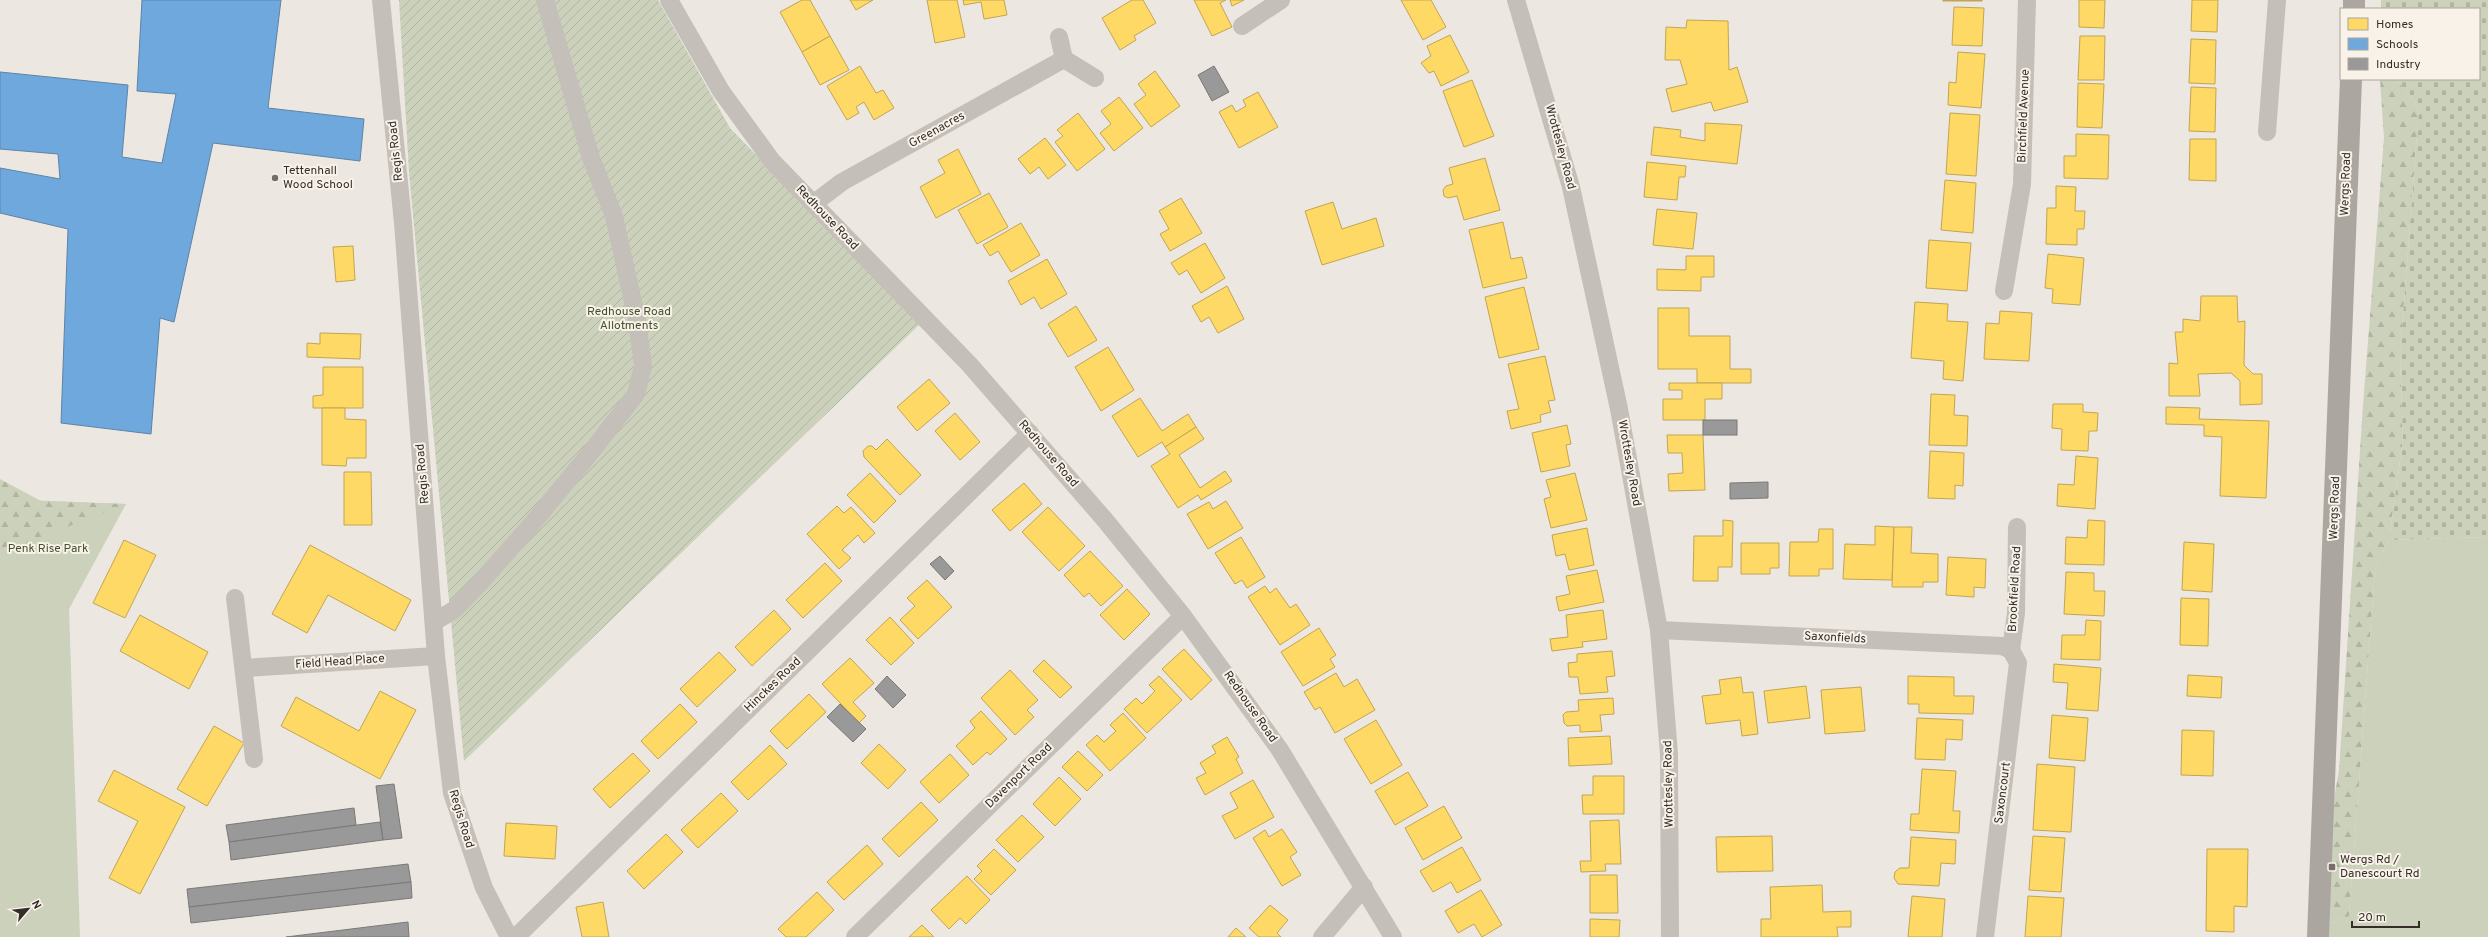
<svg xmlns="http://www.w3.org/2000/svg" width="2488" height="937" font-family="Overpass,sans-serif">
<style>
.green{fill:#ccd1bb}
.forest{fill:url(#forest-firs)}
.cemetery{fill:url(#cemetery-stones)}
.garden{fill:url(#garden-furrows)}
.homes{fill:#ffd966;stroke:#c2a553}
.schools{fill:#6fa8dc;stroke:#5e83a6}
.industry{fill:#999;stroke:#7b7977}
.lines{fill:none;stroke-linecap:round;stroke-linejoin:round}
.street{stroke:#c5bfba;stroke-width:18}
.highway{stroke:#aba6a0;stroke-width:22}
.poi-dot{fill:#756e68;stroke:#f8f2e9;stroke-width:1.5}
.labels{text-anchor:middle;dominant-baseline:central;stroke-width:4;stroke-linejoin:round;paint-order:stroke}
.street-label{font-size:12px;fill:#352d28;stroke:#f8f2e9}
.poi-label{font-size:12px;fill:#352d28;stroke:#f8f2e9;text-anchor:start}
.park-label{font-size:12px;fill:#43522e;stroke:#f8f2e9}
</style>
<defs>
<pattern id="forest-firs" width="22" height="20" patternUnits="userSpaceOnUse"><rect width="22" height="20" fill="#ccd1bb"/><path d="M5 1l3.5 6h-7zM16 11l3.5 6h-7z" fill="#b0b4a1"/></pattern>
<pattern id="cemetery-stones" width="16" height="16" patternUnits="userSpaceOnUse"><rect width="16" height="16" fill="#ccd1bb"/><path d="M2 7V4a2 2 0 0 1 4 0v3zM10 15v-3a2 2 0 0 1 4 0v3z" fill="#b0b4a1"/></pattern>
<pattern id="garden-furrows" width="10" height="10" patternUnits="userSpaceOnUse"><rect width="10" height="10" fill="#ccd1bb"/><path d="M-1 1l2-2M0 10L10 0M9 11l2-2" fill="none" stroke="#b0b4a1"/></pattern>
</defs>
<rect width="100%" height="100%" fill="#ece7e0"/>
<g class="green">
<polygon points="0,499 126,504 69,609 80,937 0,937"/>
<polygon points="2488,537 2488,937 2322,937 2322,927 2349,916 2375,569 2389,540"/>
</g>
<g class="forest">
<polygon points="2380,79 2397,79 2419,108 2400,354 2403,439 2389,540 2375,569 2349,916 2322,927 2325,848 2339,771 2363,405 2384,138"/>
<polygon points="0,479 41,501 126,504 0,553"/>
</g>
<polygon class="cemetery" points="2381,0 2488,0 2488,537 2389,540 2403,439 2400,354 2419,108 2397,79 2479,79 2479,9 2381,9"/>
<polygon class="garden" points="399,0 658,0 730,128 920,324 464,761 409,172"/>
<g class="homes">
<polygon points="802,0 810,0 830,36 802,52 780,12"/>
<polygon points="850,0 873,0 856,10"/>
<polygon points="927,0 957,0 965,37 935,43"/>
<polygon points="963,0 1004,0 1007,15 984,19 981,2 964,5"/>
<polygon points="1132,0 1143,0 1156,23 1134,36 1136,40 1120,50 1102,18"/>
<polygon points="1194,0 1226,0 1220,3 1232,27 1212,36"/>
<polygon points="1230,0 1244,0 1232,6"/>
<polygon points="1401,0 1431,0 1446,27 1423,40"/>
<rect x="1943" y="0" width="39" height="1"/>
<polygon points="2079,0 2105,0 2104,28 2079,27"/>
<polygon points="2192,0 2218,0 2217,32 2191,31"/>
<polygon points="1954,7 1984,8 1982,46 1952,45"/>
<polygon points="1687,20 1728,21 1729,70 1737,67 1748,102 1714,111 1711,102 1672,112 1666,89 1687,84 1680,60 1665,60 1666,27 1686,28"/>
<polygon points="1450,35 1469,72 1441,86 1434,71 1429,73 1421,63 1431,56 1427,46"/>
<polygon points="830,36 849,70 820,85 802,52"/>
<polygon points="2080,36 2105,36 2104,80 2078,80"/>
<polygon points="2191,39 2216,40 2215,84 2189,83"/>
<polygon points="1958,52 1985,54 1981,108 1948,105 1949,82 1956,83"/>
<polygon points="860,66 876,93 883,90 894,108 874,120 864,102 856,107 859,113 847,120 827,86"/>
<polygon points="1155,71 1180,106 1151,127 1134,104 1146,95 1138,84"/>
<polygon points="1472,80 1494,136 1464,147 1443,91"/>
<polygon points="2078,83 2104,84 2102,128 2077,127"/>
<polygon points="2191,87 2216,88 2215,132 2189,131"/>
<polygon points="1258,92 1278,127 1239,148 1219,112 1232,105 1236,112 1246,106 1243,100"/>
<polygon points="1119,97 1143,128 1114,151 1100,133 1111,124 1101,111"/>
<polygon points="1078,113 1105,149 1077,171 1055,142 1063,136 1057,130"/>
<polygon points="1950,113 1980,115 1976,176 1946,174"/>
<polygon points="1705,123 1742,125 1737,164 1651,155 1654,127 1681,130 1680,137 1705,141"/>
<polygon points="2076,134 2109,135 2108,179 2064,178 2064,156 2076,156"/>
<polygon points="1045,138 1066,165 1048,179 1039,167 1030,174 1018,159"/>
<polygon points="2190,139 2216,139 2216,181 2189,180"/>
<polygon points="958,149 981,194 936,218 920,187 945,173 938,160"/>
<polygon points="1485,158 1500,210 1464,220 1457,196 1448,198 1444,196 1443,190 1446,186 1453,184 1449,168"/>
<polygon points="1647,162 1686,166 1685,177 1679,177 1677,200 1644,197"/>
<polygon points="1945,180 1976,183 1973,233 1941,230"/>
<polygon points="2056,186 2076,187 2075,211 2085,211 2084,229 2077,229 2077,245 2046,244 2047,208 2056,208"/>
<polygon points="989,193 1008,227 977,244 958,210"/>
<polygon points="1181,198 1202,233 1170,251 1160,234 1169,229 1159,211"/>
<polygon points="1333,202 1342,229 1376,218 1384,246 1322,265 1305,211"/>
<polygon points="1657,209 1697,213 1693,249 1653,245"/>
<polygon points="1503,222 1511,259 1522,257 1527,278 1483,288 1469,230"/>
<polygon points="1021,223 1040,255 1011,272 998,251 990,256 983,245"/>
<polygon points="1929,240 1971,243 1967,291 1926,288"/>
<polygon points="1205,243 1225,278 1201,293 1187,270 1179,275 1171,263"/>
<polygon points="353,246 355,280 336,282 333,247"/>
<polygon points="2048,254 2084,258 2080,305 2052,303 2053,289 2045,288"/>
<polygon points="1686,256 1714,256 1714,277 1701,277 1701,291 1657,290 1657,269 1686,270"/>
<polygon points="1047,259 1067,294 1041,309 1034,297 1021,305 1008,281"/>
<polygon points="1227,286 1244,319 1218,333 1209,317 1201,322 1192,306"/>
<polygon points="1524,287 1539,349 1499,358 1485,297"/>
<polygon points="2201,296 2237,296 2238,322 2245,321 2244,365 2253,374 2262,374 2262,404 2240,405 2240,381 2231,373 2198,374 2200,396 2169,396 2169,363 2178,364 2175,332 2183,332 2183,319 2200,321"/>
<polygon points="1915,302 1948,304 1947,321 1968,322 1963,381 1943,379 1944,361 1911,358"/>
<polygon points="1076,306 1097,340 1068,357 1048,324"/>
<polygon points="1658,308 1689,308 1689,336 1730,336 1730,369 1751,369 1751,383 1697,383 1697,369 1658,369"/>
<polygon points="2000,311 2032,313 2029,361 1984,359 1986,323 1999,324"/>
<polygon points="320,333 361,334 360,359 307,357 307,343 320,344"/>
<polygon points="1108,347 1134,390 1101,411 1075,367"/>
<polygon points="1545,356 1555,400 1548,401 1551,412 1540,415 1541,422 1511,429 1507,411 1519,409 1508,364"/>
<polygon points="323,367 363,367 363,408 313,408 313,396 323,395"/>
<polygon points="929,379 950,403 917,431 897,407"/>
<polygon points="1669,383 1722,383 1722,399 1705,399 1705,420 1663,420 1663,399 1682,399 1682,390 1669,390"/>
<polygon points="1931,394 1955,395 1954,415 1968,416 1967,446 1929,445"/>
<polygon points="1140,398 1162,431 1188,414 1196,427 1165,447 1162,442 1138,457 1112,416"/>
<polygon points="2053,404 2083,404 2083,412 2098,413 2097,431 2089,431 2088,451 2061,450 2062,429 2052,428"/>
<polygon points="2166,407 2200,408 2199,419 2269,421 2266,498 2220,496 2222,437 2204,436 2204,425 2166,424"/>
<polygon points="322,408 345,408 345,419 366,420 366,458 347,458 346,466 322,465"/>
<polygon points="955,413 980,442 960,460 935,431"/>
<polygon points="1567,425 1571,444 1566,445 1570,466 1541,472 1532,433"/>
<polygon points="1196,427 1204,439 1179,455 1200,488 1225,471 1232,481 1201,500 1198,495 1178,508 1151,466 1170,454 1165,447"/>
<polygon points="1667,435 1703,435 1705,490 1669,491 1668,474 1683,473 1682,453 1668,453"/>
<polygon points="887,439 921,475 900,495 864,457 863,451 868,446 872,446 876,450"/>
<polygon points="1930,451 1964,453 1963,486 1955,485 1955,499 1928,498"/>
<polygon points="2076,456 2098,458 2095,509 2057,506 2058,484 2074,485"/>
<polygon points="344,472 371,472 372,525 344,525"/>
<polygon points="870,473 896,501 874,523 847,495"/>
<polygon points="1575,473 1587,520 1551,528 1544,499 1551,497 1546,480"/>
<polygon points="1024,483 1042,504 1010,531 992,510"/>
<polygon points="1226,501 1243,528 1208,549 1187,514 1209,502 1213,509"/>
<polygon points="837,506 844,513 851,507 875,533 864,543 858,535 842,550 851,558 839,569 807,534"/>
<polygon points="1048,507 1085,546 1059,571 1022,532"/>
<polygon points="1723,520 1733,521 1732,567 1718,567 1718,581 1693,581 1694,536 1723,536"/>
<polygon points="2088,520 2105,521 2104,565 2065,564 2066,537 2087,538"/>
<polygon points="1875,526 1894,527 1892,580 1843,579 1845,544 1875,545"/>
<polygon points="1894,527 1912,527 1911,553 1938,554 1938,582 1923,582 1923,587 1892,587"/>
<polygon points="1587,528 1594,565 1569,570 1565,554 1556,556 1552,535"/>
<polygon points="1819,529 1833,529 1833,569 1819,569 1819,576 1789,576 1790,542 1818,542"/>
<polygon points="1241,537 1265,577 1247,588 1242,580 1235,584 1215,553"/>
<polygon points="124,540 156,555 125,618 93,603"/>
<polygon points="2184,542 2214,544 2212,592 2182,590"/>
<polygon points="1741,543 1779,543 1779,568 1770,568 1770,574 1741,574"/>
<polygon points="310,545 411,600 395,631 328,595 307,633 272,614"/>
<polygon points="1090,551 1123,586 1101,606 1089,593 1084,597 1064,575"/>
<polygon points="1948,557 1986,559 1985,588 1974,587 1974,597 1946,595"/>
<polygon points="825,563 842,581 803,618 786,600"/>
<polygon points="1597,570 1604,602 1559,611 1556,597 1570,594 1566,576"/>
<polygon points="2066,572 2094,573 2094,591 2105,591 2104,616 2064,614"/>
<polygon points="927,580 952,607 918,639 900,620 915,606 907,598"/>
<polygon points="1265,586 1270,593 1276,588 1290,608 1296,604 1310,625 1280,645 1248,597"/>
<polygon points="1127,589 1150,614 1124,640 1100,615"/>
<polygon points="2181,598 2209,599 2208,646 2180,645"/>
<polygon points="774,610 791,629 752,666 735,647"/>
<polygon points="1603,610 1607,639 1582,642 1583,647 1552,651 1550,639 1568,637 1566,615"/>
<polygon points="140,615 208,652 189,689 120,651"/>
<polygon points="890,617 914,643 891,665 866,640"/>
<polygon points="2086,620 2101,621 2100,660 2061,659 2062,635 2085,635"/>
<polygon points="1319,628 1336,655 1330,659 1335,667 1303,686 1281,652"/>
<polygon points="1184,649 1212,680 1191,700 1162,669"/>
<polygon points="1612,651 1615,676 1606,677 1608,692 1580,694 1578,677 1569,677 1568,663 1577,662 1577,654"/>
<polygon points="719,652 736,670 697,707 680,689"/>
<polygon points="850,658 874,683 853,702 866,716 859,723 822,684"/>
<polygon points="1044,660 1072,687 1060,698 1033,671"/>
<polygon points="2054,664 2101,668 2098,711 2066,709 2068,683 2053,682"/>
<polygon points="1010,670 1038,700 1027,710 1034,717 1015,735 981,698"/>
<polygon points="1336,673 1344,687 1357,679 1375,710 1335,733 1320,707 1315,710 1304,692"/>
<polygon points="2188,675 2222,677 2221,698 2187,696"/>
<polygon points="1159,676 1182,700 1147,733 1124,709 1136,698 1142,704 1155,691 1149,685"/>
<polygon points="1908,676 1954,677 1954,696 1974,696 1973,714 1919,713 1919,704 1908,704"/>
<polygon points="1741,677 1743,693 1753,692 1758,734 1742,736 1740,720 1706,724 1702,696 1721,694 1719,680"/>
<polygon points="1806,686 1810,718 1768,723 1764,691"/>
<polygon points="1861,687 1865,731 1825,734 1821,690"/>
<polygon points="380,691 416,710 380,779 281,726 296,697 359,731"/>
<polygon points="809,694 826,712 787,749 770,731"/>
<polygon points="1613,698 1614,714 1600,715 1602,731 1580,732 1580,725 1567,726 1564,723 1563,715 1566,712 1579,711 1578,700"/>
<polygon points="680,704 697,722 658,759 641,741"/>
<polygon points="981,711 1007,739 990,755 987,752 973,765 956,746 975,728 970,721"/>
<polygon points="1123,713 1146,738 1110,771 1086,745 1097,735 1104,742 1116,731 1110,725"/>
<polygon points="2052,715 2088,718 2085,761 2049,758"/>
<polygon points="1917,718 1963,720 1962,740 1946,739 1945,760 1915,759"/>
<polygon points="1376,720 1402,765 1371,784 1344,739"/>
<polygon points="214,726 244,743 207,806 177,789"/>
<polygon points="2182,730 2214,731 2213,776 2181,775"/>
<polygon points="1610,736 1612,764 1569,766 1568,738"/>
<polygon points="1227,737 1239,757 1236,759 1243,773 1205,795 1196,778 1206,773 1200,763 1216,753 1212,746"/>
<polygon points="879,744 906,770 888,789 861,763"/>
<polygon points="770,745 787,764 748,800 731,782"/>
<polygon points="1078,751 1103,775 1087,791 1062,767"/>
<polygon points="633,753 650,771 610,808 593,789"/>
<polygon points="950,754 969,775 939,803 920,782"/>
<polygon points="2037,764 2075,767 2071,832 2033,830"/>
<polygon points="1922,769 1956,771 1953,811 1960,811 1959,833 1910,830 1911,814 1919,814"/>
<polygon points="114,770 185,807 140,894 109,878 138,821 98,801"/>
<polygon points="1408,772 1428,806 1395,825 1375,791"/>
<polygon points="1593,776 1624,776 1624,814 1583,814 1582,795 1593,795"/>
<polygon points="1059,777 1081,799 1055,826 1033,804"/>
<polygon points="1253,780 1274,817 1235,839 1222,816 1238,808 1230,793"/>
<polygon points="721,793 738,811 698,848 681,830"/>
<polygon points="921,802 938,820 899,857 882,839"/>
<polygon points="1444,806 1462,838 1423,860 1405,828"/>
<polygon points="1022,815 1044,837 1018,862 996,840"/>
<polygon points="1619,820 1621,864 1605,864 1606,871 1581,872 1580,861 1591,861 1590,821"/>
<polygon points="506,823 557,826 555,859 504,856"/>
<polygon points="1282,829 1297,852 1290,857 1301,875 1282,886 1253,838 1265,830 1269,837"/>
<polygon points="666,834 683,852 644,889 627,871"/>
<polygon points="1772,836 1773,871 1717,872 1716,837"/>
<polygon points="2033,836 2065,838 2061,892 2029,890"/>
<polygon points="1911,837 1956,840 1955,864 1941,863 1939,886 1898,884 1894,878 1895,872 1900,868 1909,868"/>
<polygon points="867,845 883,864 844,900 827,882"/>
<polygon points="1462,847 1481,880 1457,893 1451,882 1433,892 1420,871"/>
<polygon points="994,849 1016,870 991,895 974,879 982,871 977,866"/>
<polygon points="2207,849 2248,849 2247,907 2234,906 2234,932 2206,931"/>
<polygon points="1590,875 1617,875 1618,913 1590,913"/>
<polygon points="967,876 990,900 966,924 960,918 949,929 931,910"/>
<polygon points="1822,885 1823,912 1851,911 1851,927 1837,927 1838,937 1761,937 1761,919 1771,919 1770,887"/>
<polygon points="1481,890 1502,925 1482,937 1474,924 1458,933 1445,911"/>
<polygon points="817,892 834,910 806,937 786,937 778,929"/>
<polygon points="1912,896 1945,899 1942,937 1908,937"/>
<polygon points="2028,896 2064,898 2061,937 2025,937"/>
<polygon points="603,902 609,937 582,937 576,907"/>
<polygon points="1270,905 1288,920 1277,933 1281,937 1259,937 1249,928"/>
<polygon points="1590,919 1620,920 1619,937 1590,937"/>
<polygon points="922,925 934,937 909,937"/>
<polygon points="1236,928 1246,937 1228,937"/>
</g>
<polygon class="schools" points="142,0 281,0 268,108 364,119 360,161 213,143 174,322 160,318 151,434 61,423 68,229 0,213 0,168 60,179 58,154 0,149 0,72 128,85 122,157 162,163 176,94 137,91"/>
<g class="industry">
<polygon points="1214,66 1229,92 1212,101 1198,75"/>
<rect x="1703" y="420" width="34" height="15"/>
<polygon points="1768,482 1768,498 1730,499 1730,483"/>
<polygon points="940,556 954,571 945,580 930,564"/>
<polygon points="887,676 906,695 893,708 875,689"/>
<polygon points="840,704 866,729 853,742 827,717"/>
<polygon points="394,784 402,838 383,840 376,786"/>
<polygon points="354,808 356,825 229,842 226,825"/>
<polygon points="380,822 383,840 231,860 229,842"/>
<polygon points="408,864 411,882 189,907 187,889"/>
<polygon points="411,882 412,898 191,923 189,907"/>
<polygon points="408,922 409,937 286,937"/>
</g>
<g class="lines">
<g class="street">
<polyline points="381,0 403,223 436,656 452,793 484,888 509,937"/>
<polyline points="669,0 721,91 772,161 969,364 1105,520 1183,616 1280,750 1393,937"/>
<polyline points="1516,0 1571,187 1619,409 1659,630 1669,754 1670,937"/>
<polyline points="1242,26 1281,0"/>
<polyline points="1059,37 1064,59 1095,78"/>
<polyline points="2267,132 2277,0"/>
<polyline points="813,204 842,182 1064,59"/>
<polyline points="2004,291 2022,184 2027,0"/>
<polyline points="235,598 254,759"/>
<polyline points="434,622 454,610 479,584 531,525 591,452 636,394 643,366 637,320 614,216 591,158 545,0"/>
<polyline points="1659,630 2002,646 2011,650 2018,663 1985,937"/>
<polyline points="2011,650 2016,613 2017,527"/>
<polyline points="244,668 436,656"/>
<polyline points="516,937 1030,433"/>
<polyline points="855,937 1183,616"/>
<polyline points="1322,937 1364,887"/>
</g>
<g class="highway">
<polyline points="2354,9 2354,0"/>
<polyline points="2318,937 2351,79"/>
</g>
</g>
<g class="poi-dot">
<circle cx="275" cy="178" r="4"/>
<rect x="2328" y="863" width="8" height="8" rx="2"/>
</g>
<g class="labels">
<g class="street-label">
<text transform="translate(2024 116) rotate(-88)">Birchfield Avenue</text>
<text transform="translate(937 130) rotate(-29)">Greenacres</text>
<text transform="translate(1560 147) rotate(75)">Wrottesley Road</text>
<text transform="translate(396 151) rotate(-96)">Regis Road</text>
<text transform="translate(2346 184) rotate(-88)">Wergs Road</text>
<text transform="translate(827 218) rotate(46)">Redhouse Road</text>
<text transform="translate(1048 454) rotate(49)">Redhouse Road</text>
<text transform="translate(1629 463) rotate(80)">Wrottesley Road</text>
<text transform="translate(423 474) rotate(-95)">Regis Road</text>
<text transform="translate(2335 508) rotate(-88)">Wergs Road</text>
<text transform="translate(2015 589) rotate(-87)">Brookfield Road</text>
<text transform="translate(1835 638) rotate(3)">Saxonfields</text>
<text transform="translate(340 662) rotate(-4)">Field Head Place</text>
<text transform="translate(773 685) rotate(-44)">Hinckes Road</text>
<text transform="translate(1250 707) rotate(55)">Redhouse Road</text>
<text transform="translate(1019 776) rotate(-44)">Davenport Road</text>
<text transform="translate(1669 784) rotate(-91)">Wrottesley Road</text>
<text transform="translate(2003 793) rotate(-83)">Saxoncourt</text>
<text transform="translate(461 819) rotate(73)">Regis Road</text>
</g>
<g class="poi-label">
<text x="283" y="171">Tettenhall<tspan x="283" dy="14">Wood School</tspan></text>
<text x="2340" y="860">Wergs Rd /<tspan x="2340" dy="14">Danescourt Rd</tspan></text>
</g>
<g class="park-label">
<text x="629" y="312">Redhouse Road<tspan x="629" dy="14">Allotments</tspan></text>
<text x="48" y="549">Penk Rise Park</text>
</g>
</g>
<rect x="2340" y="8" width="140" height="72" fill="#f8f2e9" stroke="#aaa39c"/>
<rect x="2348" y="18" width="20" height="12" fill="#ffd966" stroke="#aaa39c"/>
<text x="2376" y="28" font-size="12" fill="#352d28">Homes</text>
<rect x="2348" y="38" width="20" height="12" fill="#6fa8dc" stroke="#aaa39c"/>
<text x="2376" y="48" font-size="12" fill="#352d28">Schools</text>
<rect x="2348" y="58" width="20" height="12" fill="#999999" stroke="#aaa39c"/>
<text x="2376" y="68" font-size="12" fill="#352d28">Industry</text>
<g transform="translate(28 909) rotate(62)" stroke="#f8f2e9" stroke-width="3" paint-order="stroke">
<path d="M0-3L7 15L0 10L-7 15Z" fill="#352d28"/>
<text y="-6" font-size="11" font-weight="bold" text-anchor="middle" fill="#352d28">N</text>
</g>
<path d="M2352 921v6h67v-6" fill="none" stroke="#352d28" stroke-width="2"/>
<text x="2358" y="921" font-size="12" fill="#352d28" stroke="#f8f2e9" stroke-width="3" paint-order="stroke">20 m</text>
</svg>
